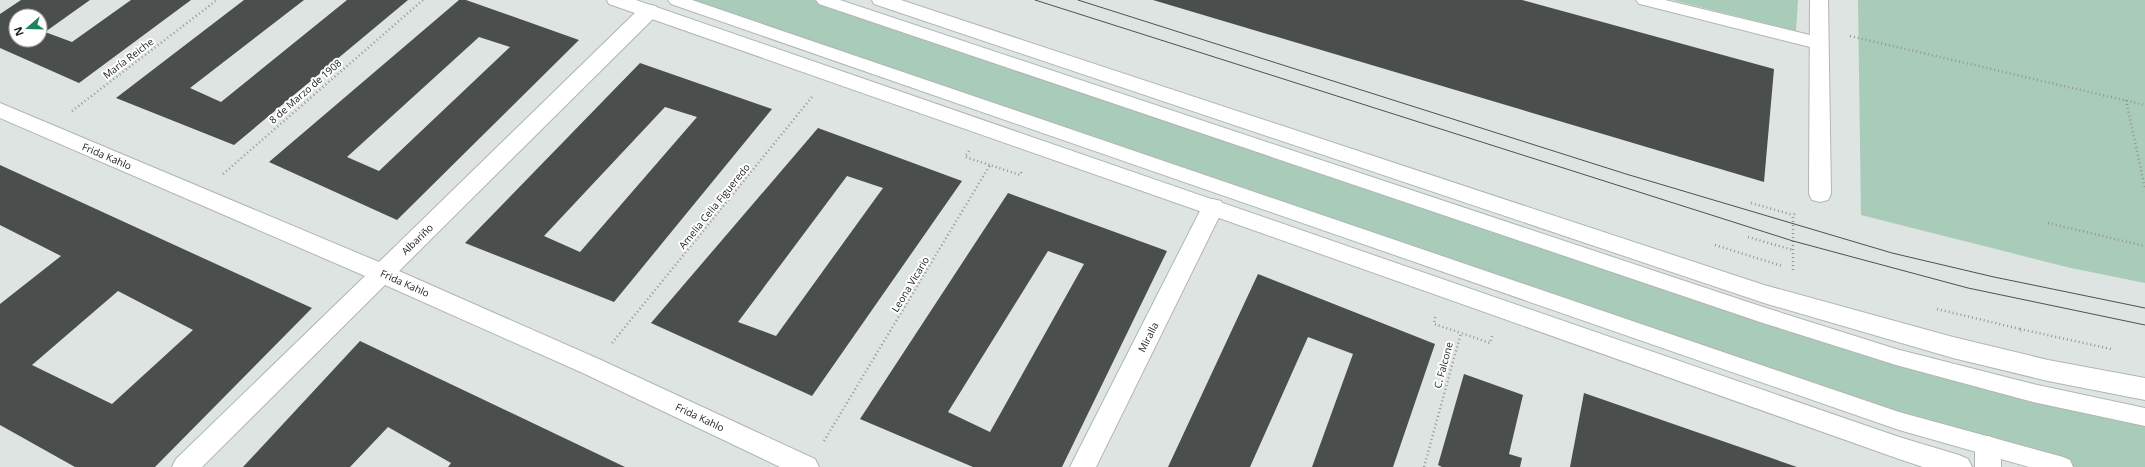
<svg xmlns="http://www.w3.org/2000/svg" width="2145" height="467" font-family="'Open Sans',sans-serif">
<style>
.green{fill:#a9cbb9}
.building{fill:#4a4e4c;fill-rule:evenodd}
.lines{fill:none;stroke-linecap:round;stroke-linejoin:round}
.service-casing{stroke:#b1b6b3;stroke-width:2}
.minor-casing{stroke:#b1b6b3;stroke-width:2}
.secondary-casing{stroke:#b1b6b3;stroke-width:2}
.path{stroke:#939895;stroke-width:2.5;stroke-dasharray:1 3;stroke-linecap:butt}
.service{fill:#fff;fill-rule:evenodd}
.minor{fill:#fff;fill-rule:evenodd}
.secondary{fill:#fff;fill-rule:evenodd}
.tram{stroke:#4e514f;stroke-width:1}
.labels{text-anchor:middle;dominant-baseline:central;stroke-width:4;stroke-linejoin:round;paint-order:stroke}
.street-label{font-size:10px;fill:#1b1e1c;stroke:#fff}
</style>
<rect width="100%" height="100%" fill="#dee4e1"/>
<g class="green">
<polygon points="676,0 824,0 1763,315 2145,417 2145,467 2063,467 1988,447"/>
<polygon points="1672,0 1798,0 1796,31"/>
<polygon points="1858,0 2145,0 2145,283 2071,268 1861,215"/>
</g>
<g class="building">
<path d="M21 0H90L45 32 72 42 131 0H191L79 83 0 48V14ZM16 16H40V40H16Z"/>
<polygon points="244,0 304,0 190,88 221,102 347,0 408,0 234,145 116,98"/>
<path d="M459 0H466L579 40 397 220 269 162ZM479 37 510 47 379 171 347 157Z"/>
<polygon points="1153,0 1522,0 1774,69 1764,182"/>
<path d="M640 63 772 109 614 302 465 243ZM665 107 697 117 580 252 544 236Z"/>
<path d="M818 128 962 181 812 396 651 323ZM847 176 883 188 776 336 738 322Z"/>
<path d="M0 165 312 308 155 467H75L0 425V304L61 256 0 225ZM118 291 193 330 112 404 32 365Z"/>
<path d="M1008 193 1167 251 1062 467H973L860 419ZM1048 251 1084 264 990 432 948 412Z"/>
<polygon points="1258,274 1435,344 1393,467 1312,467 1353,354 1308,337 1250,467 1168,467"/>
<polygon points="360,341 625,467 448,467 451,463 388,427 350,467 243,467"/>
<polygon points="1464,374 1523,395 1509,454 1522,458 1520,467 1442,467 1438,465"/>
<polygon points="1584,393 1797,467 1570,467"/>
</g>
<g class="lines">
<defs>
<g id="service">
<polygon points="668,0 692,0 1899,412 2063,457 2070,460 2073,467 2029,467 1899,430 671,4"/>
<polygon points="816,0 840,0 1763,307 1896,349 2033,384 2145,408 2145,426 2033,402 1896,365 1763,323 819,4"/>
<polygon points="1636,0 1665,0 1818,37 1824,39 1826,43 1824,47 1818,49 1644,5 1639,4"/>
</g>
<g id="minor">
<polygon points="1810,0 1828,0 1831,194 1828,200 1820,202 1812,200 1809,194"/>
<polygon points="649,5 656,6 658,11 656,16 399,271 601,360 815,459 819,467 780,467 585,374 385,285 202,467 172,467 176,459 365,276 0,118 0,103 379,262 642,6"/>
<polygon points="1213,199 1221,201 1224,207 1096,467 1070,467 1205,201"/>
<polygon points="1988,436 1997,439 2001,447 2001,467 1975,467 1975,447 1979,439"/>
</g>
<g id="secondary">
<polygon points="607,0 636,0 1899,437 1959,455 1968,459 1972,467 1923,467 1899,459 1205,213 609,4"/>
<polygon points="872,0 901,0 1764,285 1953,337 2048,360 2145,378 2145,400 2048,381 1953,358 1764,303 874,4"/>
</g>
</defs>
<use href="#service" class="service-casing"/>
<use href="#minor" class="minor-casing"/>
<use href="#secondary" class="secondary-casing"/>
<g class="path">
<polyline points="1850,36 2145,105"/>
<polyline points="2126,100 2145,189"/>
<polyline points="72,111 217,0"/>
<polyline points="969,151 965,157 990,165"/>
<polyline points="223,174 423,0"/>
<polyline points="1751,203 1793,215"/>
<polyline points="2048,223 2145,246"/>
<polyline points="1748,237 1793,250"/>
<polyline points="1715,245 1782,266"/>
<polyline points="1793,270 1793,215 1797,212"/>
<polyline points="1937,309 2020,329 2021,332"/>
<polyline points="1435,317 1434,324 1461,333"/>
<polyline points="2020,329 2111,349"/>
<polyline points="612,343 812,97"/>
<polyline points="824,441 990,165 1020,175 1022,171"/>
<polyline points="1424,467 1461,333 1490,343 1492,336"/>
</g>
<use href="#service" class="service"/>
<use href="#minor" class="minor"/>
<use href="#secondary" class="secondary"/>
<g class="tram">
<polyline points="1035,0 1793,241 1968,288 2145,325"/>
<polyline points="1078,0 1626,174 1892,253 1994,277 2145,308"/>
</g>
</g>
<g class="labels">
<g class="street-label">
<text transform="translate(128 58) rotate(-37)">María Reiche</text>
<text transform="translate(305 91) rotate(-41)">8 de Marzo de 1908</text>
<text transform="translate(107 156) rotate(23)">Frida Kahlo</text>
<text transform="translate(714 206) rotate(-51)">Amelia Celia Figueredo</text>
<text transform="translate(417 239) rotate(-44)">Albariño</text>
<text transform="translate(405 283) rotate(24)">Frida Kahlo</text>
<text transform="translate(910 284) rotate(-59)">Leona Vicario</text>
<text transform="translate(1148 337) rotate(-63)">Miralla</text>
<text transform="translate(1443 365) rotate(-75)">C. Falcone</text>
<text transform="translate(700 417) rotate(25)">Frida Kahlo</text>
</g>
</g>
<g transform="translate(28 28) rotate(250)"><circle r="19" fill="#ffffff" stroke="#a4a5a4"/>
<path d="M0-3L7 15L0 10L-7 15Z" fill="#1e825b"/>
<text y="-6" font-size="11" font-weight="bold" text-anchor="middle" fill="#1b1e1c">N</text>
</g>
</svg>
